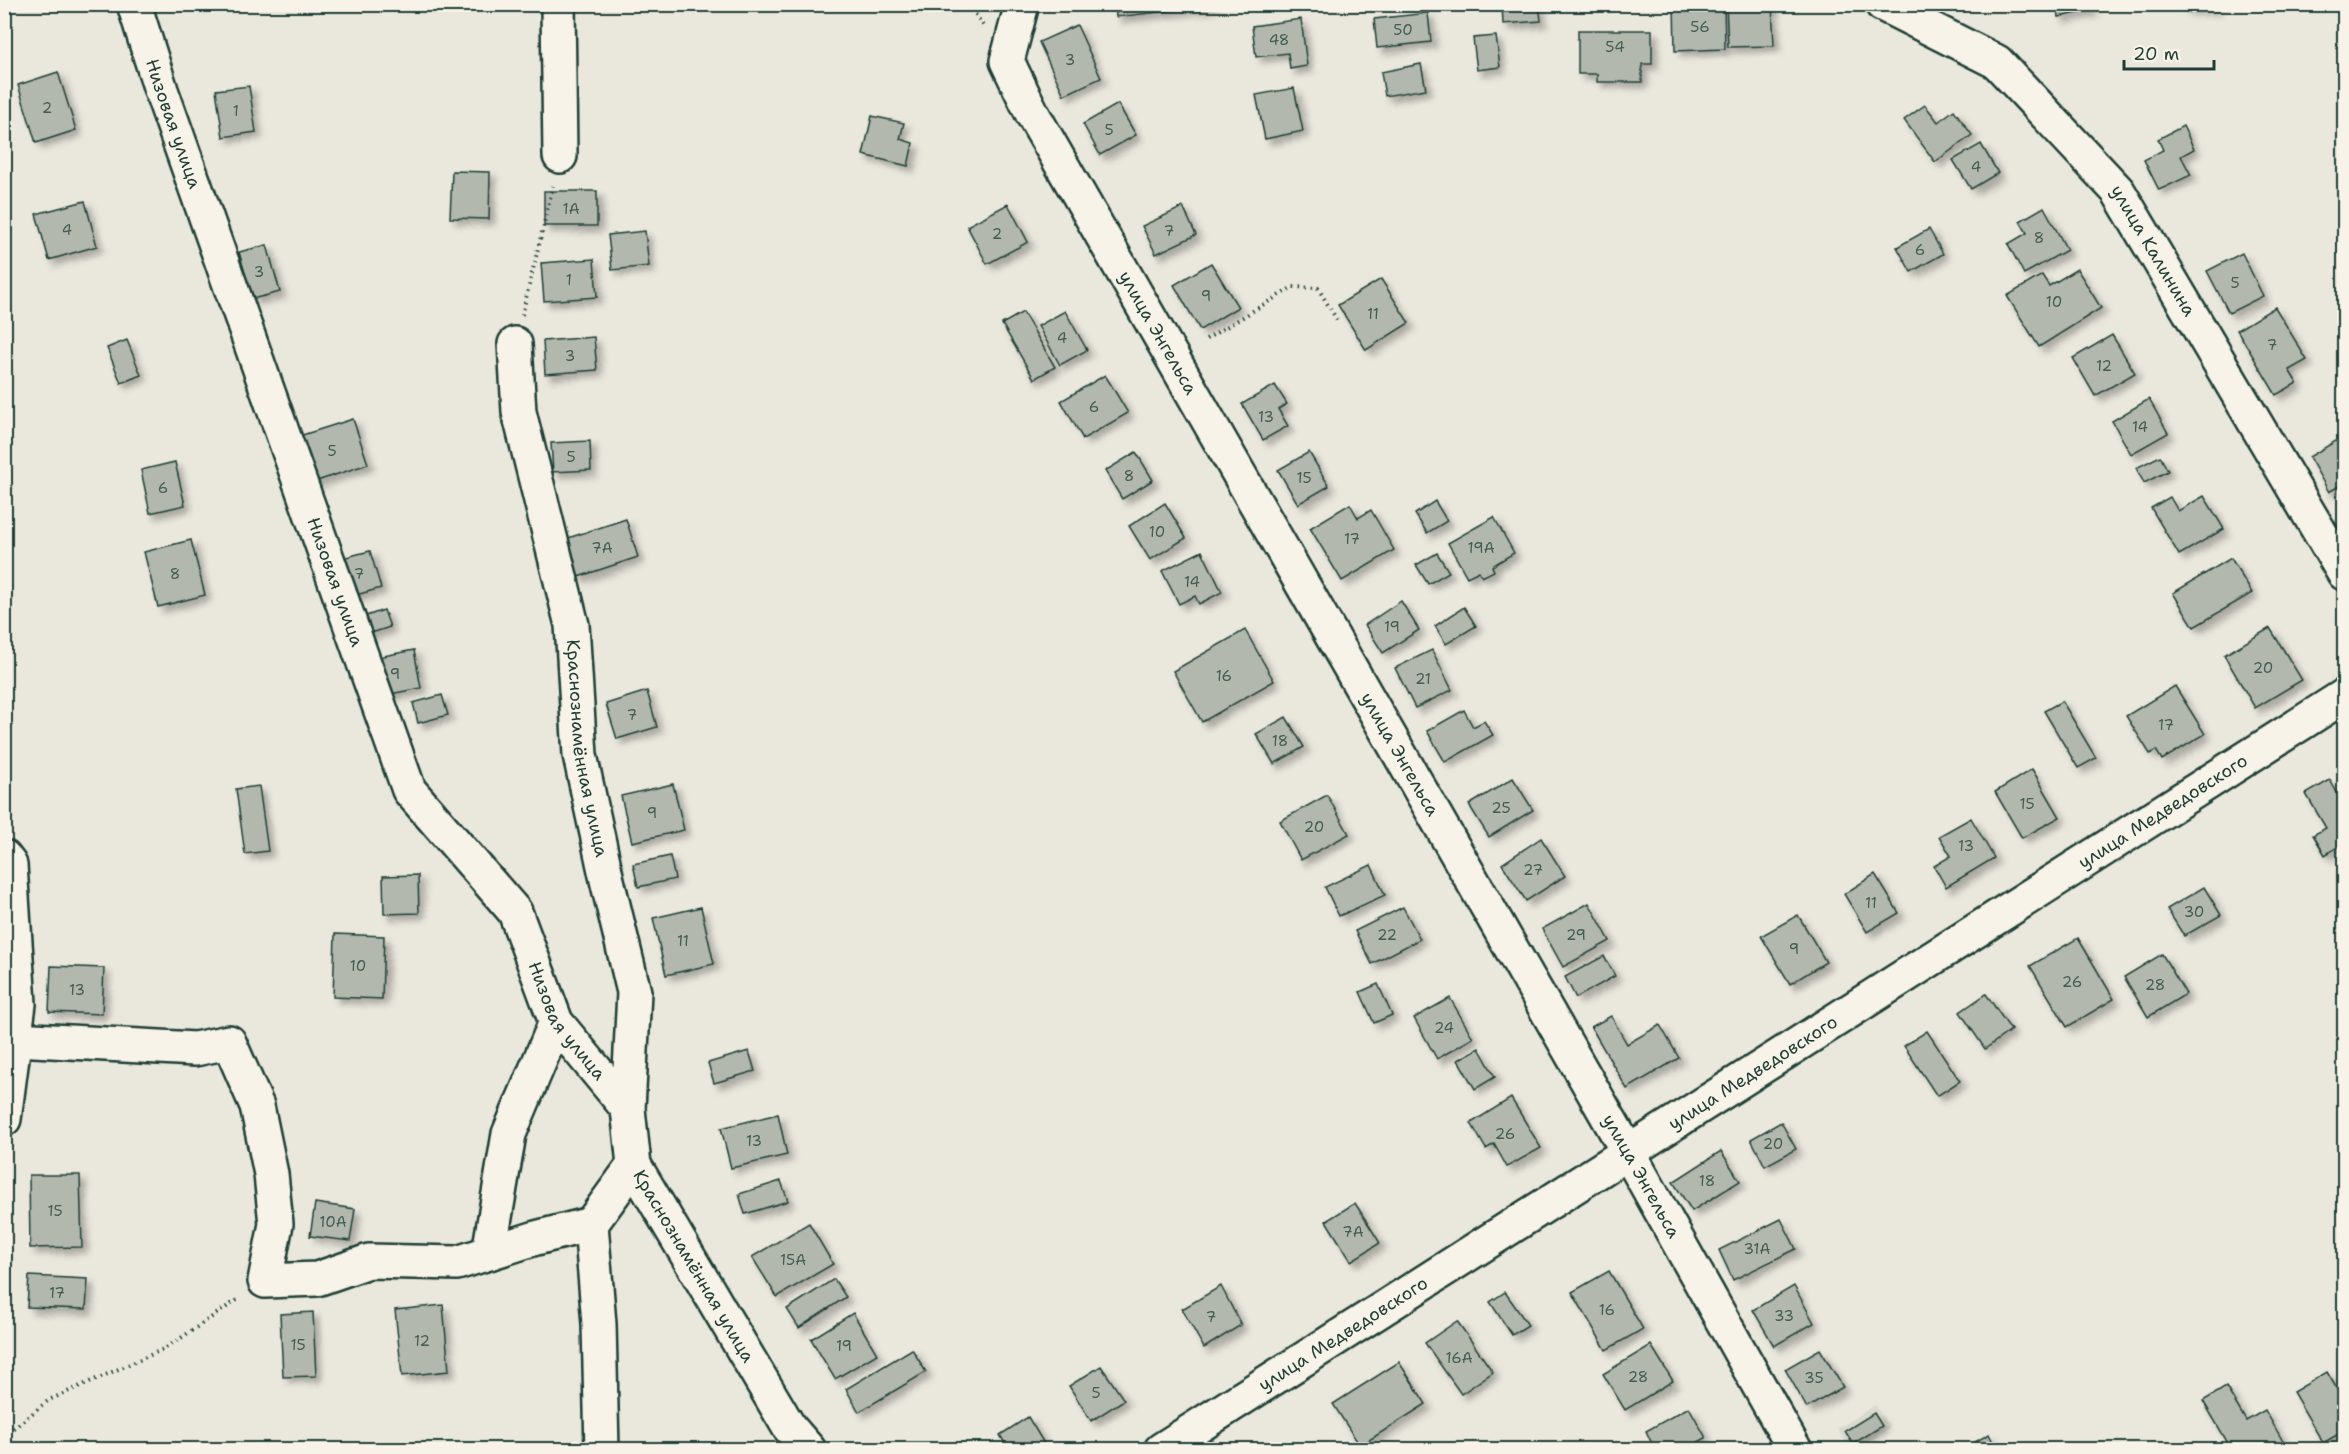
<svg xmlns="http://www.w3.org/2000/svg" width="2349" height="1454" font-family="'Shantell Sans',sans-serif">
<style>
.built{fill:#d9dacf}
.building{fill:#b2b8ae;stroke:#1f3d34;stroke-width:1.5;filter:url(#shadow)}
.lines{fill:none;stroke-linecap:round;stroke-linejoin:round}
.minor-casing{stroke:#1f3d34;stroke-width:38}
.path{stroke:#1f3d34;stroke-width:4;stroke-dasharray:1.5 4.5;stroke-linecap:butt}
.minor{stroke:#f7f3e8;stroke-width:33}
.labels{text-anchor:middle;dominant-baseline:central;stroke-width:4.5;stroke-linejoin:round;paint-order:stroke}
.number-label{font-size:15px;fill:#445c52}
.street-label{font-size:18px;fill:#1f3d34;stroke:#f7f3e8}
</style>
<defs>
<filter id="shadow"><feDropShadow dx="5.5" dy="5.5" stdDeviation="3" flood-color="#0004"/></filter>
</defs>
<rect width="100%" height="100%" fill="#eae8dd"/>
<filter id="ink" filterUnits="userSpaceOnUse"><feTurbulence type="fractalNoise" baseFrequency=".0167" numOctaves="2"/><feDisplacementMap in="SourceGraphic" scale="12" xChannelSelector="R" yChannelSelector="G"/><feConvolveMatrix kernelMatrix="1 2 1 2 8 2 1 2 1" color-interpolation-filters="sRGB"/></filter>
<g filter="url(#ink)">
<polygon class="built" points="1875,1405 1890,1428 1856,1450 1850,1449 1837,1429"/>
<g class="building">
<polygon points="1115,4 1212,4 1212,6 1116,17"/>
<polygon points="1502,4 1539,4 1541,21 1503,24"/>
<polygon points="1674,4 1724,4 1725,49 1675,51"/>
<polygon points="1726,4 1772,4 1774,46 1728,47"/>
<polygon points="2056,4 2090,4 2092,10 2059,17"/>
<polygon points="2184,4 2215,4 2215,8 2184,9"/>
<polygon points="1428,13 1431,42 1377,48 1374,19"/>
<polygon points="1301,19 1307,66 1290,69 1288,53 1256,57 1252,26"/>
<polygon points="1077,25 1101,78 1064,95 1039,42"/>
<polygon points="1578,30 1652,30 1652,64 1642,64 1642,82 1597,82 1597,74 1578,74"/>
<polygon points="1496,36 1500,67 1477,70 1473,38"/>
<polygon points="1421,64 1426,89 1385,96 1381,72"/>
<polygon points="58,72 76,130 36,143 18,85"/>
<polygon points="249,86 256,132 223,137 216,90"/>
<polygon points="1294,88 1303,131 1265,139 1256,95"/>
<polygon points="1118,104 1136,135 1100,155 1083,124"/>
<polygon points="1925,105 1938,122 1954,110 1972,135 1935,162 1904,120"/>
<polygon points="872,116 904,123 900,139 913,143 908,166 863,155"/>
<polygon points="2183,126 2194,149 2181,156 2191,175 2159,190 2144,160 2163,150 2158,139"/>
<polygon points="1981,144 1998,173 1971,189 1953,160"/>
<polygon points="452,171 490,172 489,219 450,218"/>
<rect x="544" y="191" width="53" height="35"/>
<polygon points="85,201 97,246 49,260 36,214"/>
<polygon points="1008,204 1028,242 987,264 967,226"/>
<polygon points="1183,207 1196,235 1156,254 1142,226"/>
<polygon points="2044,207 2067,250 2024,274 2008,244 2027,233 2020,221"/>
<polygon points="1929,229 1943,254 1911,272 1897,247"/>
<polygon points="645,231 649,266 612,270 608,235"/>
<polygon points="267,245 280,292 252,299 239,252"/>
<polygon points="2242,253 2263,296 2229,313 2207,271"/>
<polygon points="594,259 597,297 544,301 541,263"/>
<polygon points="1211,263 1238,307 1200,330 1174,285"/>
<polygon points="2077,269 2101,308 2039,347 2007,296 2042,275 2049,286"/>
<polygon points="1381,279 1409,323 1366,350 1338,305"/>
<polygon points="2275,307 2307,360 2289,370 2297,383 2276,395 2237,330"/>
<polygon points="1065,311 1087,350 1060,365 1038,326"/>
<polygon points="1023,312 1055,367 1034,379 1002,324"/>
<polygon points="2112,335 2135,373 2095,396 2073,358"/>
<polygon points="594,337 597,370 545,374 543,341"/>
<polygon points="127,340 141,375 121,383 107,348"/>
<polygon points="1105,375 1128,413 1083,439 1061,401"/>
<polygon points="1275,385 1287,404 1278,409 1288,426 1263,440 1242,404"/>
<polygon points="2149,399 2168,433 2131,454 2112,421"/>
<polygon points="353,419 368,464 311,483 296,437"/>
<polygon points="2344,436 2344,483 2329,492 2309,457"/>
<polygon points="590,441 591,470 553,472 551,443"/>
<polygon points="1136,452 1153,480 1122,499 1105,471"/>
<polygon points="1309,452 1329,486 1298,504 1278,470"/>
<polygon points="2160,456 2168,471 2144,483 2136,468"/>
<polygon points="175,462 185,505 150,513 141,470"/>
<polygon points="2204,496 2224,529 2179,555 2151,508 2170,497 2178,511"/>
<polygon points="1435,501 1447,521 1427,533 1415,514"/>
<polygon points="1165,503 1186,538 1150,560 1129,526"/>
<polygon points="1350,504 1358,518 1371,510 1394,550 1342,581 1310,528"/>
<polygon points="1494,517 1514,553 1492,566 1494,571 1482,577 1479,571 1467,577 1448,543"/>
<polygon points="626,519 638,557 578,577 565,539"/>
<polygon points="191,540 205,595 158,607 144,552"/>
<polygon points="370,551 381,588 349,597 338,559"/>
<polygon points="1202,551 1222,592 1199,604 1195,596 1179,604 1162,571"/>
<polygon points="1437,553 1449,572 1428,584 1416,565"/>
<polygon points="2231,558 2252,593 2194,627 2173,593"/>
<polygon points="1401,601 1419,630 1383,653 1365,625"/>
<polygon points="1464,607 1476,626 1446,644 1435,626"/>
<polygon points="384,610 390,627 365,635 360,618"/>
<polygon points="2270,628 2302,680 2255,708 2224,655"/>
<polygon points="1245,630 1274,681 1202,722 1173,671"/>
<polygon points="414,650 421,688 375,697 368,659"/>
<polygon points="1432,650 1452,690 1415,708 1395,668"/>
<polygon points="2175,686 2205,734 2162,760 2156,750 2150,754 2126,716"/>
<polygon points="647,691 657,727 617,739 606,704"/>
<polygon points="442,695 448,715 418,723 413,703"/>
<polygon points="2062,701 2096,758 2078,768 2044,711"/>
<polygon points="1464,710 1473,727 1484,721 1493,735 1445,762 1427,731"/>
<polygon points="1286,717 1304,747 1274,764 1256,734"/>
<polygon points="2032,769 2060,817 2022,838 1995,792"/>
<polygon points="1513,778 1533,810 1489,837 1469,805"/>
<polygon points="2330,780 2344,805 2344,843 2325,855 2313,835 2326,828 2306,794"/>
<polygon points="673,784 684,830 632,842 621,796"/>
<polygon points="259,786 268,851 245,854 236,789"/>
<polygon points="1327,795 1349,834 1301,860 1280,821"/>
<polygon points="1971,818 1994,858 1946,887 1934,866 1951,856 1939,836"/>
<polygon points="1541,838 1565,876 1526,901 1502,864"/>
<polygon points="670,856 675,879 638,887 633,864"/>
<polygon points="1371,865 1385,895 1339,916 1325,887"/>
<polygon points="1875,874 1899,913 1867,932 1844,894"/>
<polygon points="418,875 419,913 384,914 383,876"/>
<polygon points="2204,887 2221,915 2184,936 2167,909"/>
<polygon points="1589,903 1610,941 1563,967 1542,929"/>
<polygon points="701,907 714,964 666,975 653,918"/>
<polygon points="1403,907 1420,939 1372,964 1355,931"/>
<polygon points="1798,915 1826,962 1790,984 1761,936"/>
<polygon points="335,934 384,936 382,999 333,997"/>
<polygon points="2078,938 2114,999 2067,1027 2030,966"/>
<polygon points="2162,954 2186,994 2148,1017 2124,977"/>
<polygon points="1604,956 1615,976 1576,998 1565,977"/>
<polygon points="51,966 104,968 102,1014 49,1012"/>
<polygon points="1378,984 1392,1015 1374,1023 1360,992"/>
<polygon points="1986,994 2011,1030 1985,1049 1960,1012"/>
<polygon points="1450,998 1473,1038 1437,1059 1414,1018"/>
<polygon points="1611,1016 1627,1044 1660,1025 1679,1058 1627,1089 1591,1027"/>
<polygon points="1927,1031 1960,1081 1937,1096 1904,1046"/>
<polygon points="1479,1048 1495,1077 1475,1089 1458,1060"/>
<polygon points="749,1051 755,1071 714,1083 708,1063"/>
<polygon points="1511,1098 1541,1148 1507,1167 1494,1144 1486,1149 1471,1123"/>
<polygon points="778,1114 787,1155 731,1168 721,1128"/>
<polygon points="1781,1122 1796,1149 1765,1166 1751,1139"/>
<polygon points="1721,1151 1740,1181 1692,1211 1673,1182"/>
<polygon points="29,1175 80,1175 82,1247 30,1248"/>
<polygon points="781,1181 788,1201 745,1214 739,1194"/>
<polygon points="315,1203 355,1209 350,1241 310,1236"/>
<polygon points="1355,1203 1380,1243 1351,1261 1326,1221"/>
<polygon points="1781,1219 1796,1249 1733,1280 1719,1250"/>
<polygon points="809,1223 833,1264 777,1297 752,1257"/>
<polygon points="1609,1271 1643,1329 1606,1350 1572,1292"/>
<polygon points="29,1276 88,1279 86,1309 27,1307"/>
<polygon points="834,1279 846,1297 799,1328 787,1309"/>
<polygon points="1221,1286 1241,1325 1204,1348 1182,1309"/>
<polygon points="1794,1286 1814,1323 1774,1346 1753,1310"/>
<polygon points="1505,1292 1528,1325 1512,1335 1490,1302"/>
<polygon points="443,1305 449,1371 402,1376 395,1310"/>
<polygon points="313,1312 316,1376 283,1377 280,1314"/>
<polygon points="853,1313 877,1354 835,1379 811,1339"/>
<polygon points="1457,1321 1493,1372 1461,1394 1425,1343"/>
<polygon points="1651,1345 1673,1381 1625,1410 1603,1374"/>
<polygon points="912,1349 926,1372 859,1412 846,1389"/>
<polygon points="1820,1349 1843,1387 1807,1408 1785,1369"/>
<polygon points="1399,1362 1426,1404 1360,1446 1333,1404"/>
<polygon points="1101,1366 1124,1400 1091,1421 1069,1386"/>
<polygon points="2327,1372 2344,1401 2344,1431 2323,1443 2293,1392"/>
<polygon points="2226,1387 2246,1421 2265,1410 2288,1450 2232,1450 2203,1401"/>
<polygon points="1689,1407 1706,1438 1683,1450 1655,1450 1646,1431"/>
<polygon points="1874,1413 1882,1426 1853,1444 1845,1431"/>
<polygon points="1028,1417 1048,1450 1009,1450 1000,1435"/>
<polygon points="1989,1434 1997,1450 1961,1450"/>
</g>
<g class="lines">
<defs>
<g id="minor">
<path id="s1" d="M134 4 161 90 409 790 515 912 556 1022 628 1109"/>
<polyline points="558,4 560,156"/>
<path id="s2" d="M1022 4 1007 61 1032 113 1628 1152 1795 1450"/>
<path id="s3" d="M1882 4 1997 62 2118 191 2344 573"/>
<path id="s4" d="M515 344 519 412 572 625 580 755 607 880 634 992 628 1109 634 1165 789 1427 809 1450"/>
<polyline points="4,857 10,865 19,1004 4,1119"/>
<polyline points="16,1039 195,1049 229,1042 257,1106 271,1174 276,1224 265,1281 317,1279 369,1261 457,1263 536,1238 591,1224"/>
<polyline points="489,1253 509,1134 556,1022"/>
<polyline points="602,1450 599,1324 591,1224 634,1165"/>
<path id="s5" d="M1161 1450 2344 696"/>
</g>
</defs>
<use href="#minor" class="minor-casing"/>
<g class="path">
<polyline points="969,4 983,26"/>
<polyline points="522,315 553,186"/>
<polyline points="1206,339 1293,287 1318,288 1337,320"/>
<polyline points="4,1436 49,1400 166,1348 240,1298"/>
</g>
<use href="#minor" class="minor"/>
</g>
</g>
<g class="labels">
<g class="number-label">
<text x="1700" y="27">56</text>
<text x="1403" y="30">50</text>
<text x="1279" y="40">48</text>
<text x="1615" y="47">54</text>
<text x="1070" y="60">3</text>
<text x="47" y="108">2</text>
<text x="236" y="111">1</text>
<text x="1109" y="130">5</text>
<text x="1976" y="167">4</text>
<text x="571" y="209">1А</text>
<text x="67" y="230">4</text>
<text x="1169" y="231">7</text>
<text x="997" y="234">2</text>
<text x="2039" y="238">8</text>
<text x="1920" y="250">6</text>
<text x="259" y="272">3</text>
<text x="569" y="280">1</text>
<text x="2235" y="283">5</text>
<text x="1206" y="296">9</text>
<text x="2054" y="302">10</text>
<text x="1373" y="314">11</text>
<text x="1062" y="338">4</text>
<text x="2272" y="345">7</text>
<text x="570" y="356">3</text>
<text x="2104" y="366">12</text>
<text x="1094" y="407">6</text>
<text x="1266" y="417">13</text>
<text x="2140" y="427">14</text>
<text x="332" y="451">5</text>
<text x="571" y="457">5</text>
<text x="1129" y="476">8</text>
<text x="1304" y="478">15</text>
<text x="163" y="488">6</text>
<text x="1157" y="532">10</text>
<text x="1352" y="539">17</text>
<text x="602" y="548">7А</text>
<text x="1481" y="548">19А</text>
<text x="175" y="574">8</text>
<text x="359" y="574">7</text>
<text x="1192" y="582">14</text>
<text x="1392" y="627">19</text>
<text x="2263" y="668">20</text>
<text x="395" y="674">9</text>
<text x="1224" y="676">16</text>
<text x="1423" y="679">21</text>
<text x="632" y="715">7</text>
<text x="2166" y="725">17</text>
<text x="1280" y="741">18</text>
<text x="2027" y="804">15</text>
<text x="1501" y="808">25</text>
<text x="652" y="813">9</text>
<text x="1314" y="827">20</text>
<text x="1966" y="846">13</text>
<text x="1533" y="870">27</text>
<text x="1871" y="903">11</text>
<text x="2194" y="912">30</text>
<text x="1387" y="935">22</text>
<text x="1576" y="935">29</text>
<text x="683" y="941">11</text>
<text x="1794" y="949">9</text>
<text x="358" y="966">10</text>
<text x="2072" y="982">26</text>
<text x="2155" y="985">28</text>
<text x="77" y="990">13</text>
<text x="1444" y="1028">24</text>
<text x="1505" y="1134">26</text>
<text x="754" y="1141">13</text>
<text x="1773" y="1144">20</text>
<text x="1707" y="1181">18</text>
<text x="55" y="1211">15</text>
<text x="333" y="1222">10А</text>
<text x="1353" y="1232">7А</text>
<text x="1757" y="1249">31А</text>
<text x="793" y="1260">15А</text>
<text x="57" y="1293">17</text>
<text x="1607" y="1310">16</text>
<text x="1784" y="1316">33</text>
<text x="1211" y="1317">7</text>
<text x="422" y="1341">12</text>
<text x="298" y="1345">15</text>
<text x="844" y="1346">19</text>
<text x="1459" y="1358">16А</text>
<text x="1638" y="1377">28</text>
<text x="1814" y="1378">35</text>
<text x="1096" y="1393">5</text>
</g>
<g class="street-label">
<text stroke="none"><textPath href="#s1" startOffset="126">Низовая улица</textPath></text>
<text stroke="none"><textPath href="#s3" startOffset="375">улица Калинина</textPath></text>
<text stroke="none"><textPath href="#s2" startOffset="370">улица Энгельса</textPath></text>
<text stroke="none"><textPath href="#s1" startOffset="612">Низовая улица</textPath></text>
<text stroke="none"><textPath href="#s4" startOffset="412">Краснознамённая улица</textPath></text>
<text stroke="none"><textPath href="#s2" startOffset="856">улица Энгельса</textPath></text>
<text stroke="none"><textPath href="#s5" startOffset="1188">улица Медведовского</textPath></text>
<text stroke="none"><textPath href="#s1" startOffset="1116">Низовая улица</textPath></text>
<text stroke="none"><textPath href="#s5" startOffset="702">улица Медведовского</textPath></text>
<text stroke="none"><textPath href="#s2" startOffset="1342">улица Энгельса</textPath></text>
<text stroke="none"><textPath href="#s4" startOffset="952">Краснознамённая улица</textPath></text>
<text stroke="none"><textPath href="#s5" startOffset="216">улица Медведовского</textPath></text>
</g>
</g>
<rect width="2349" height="1454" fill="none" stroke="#f7f3e8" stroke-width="24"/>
<rect x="12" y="12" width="2325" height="1430" fill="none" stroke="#1f3d34" stroke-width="2" filter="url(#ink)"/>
<path d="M2124 60v9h90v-9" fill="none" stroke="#1f3d34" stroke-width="3"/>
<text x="2133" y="60" font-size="18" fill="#1f3d34" stroke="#f7f3e8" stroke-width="4.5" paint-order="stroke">20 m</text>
</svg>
